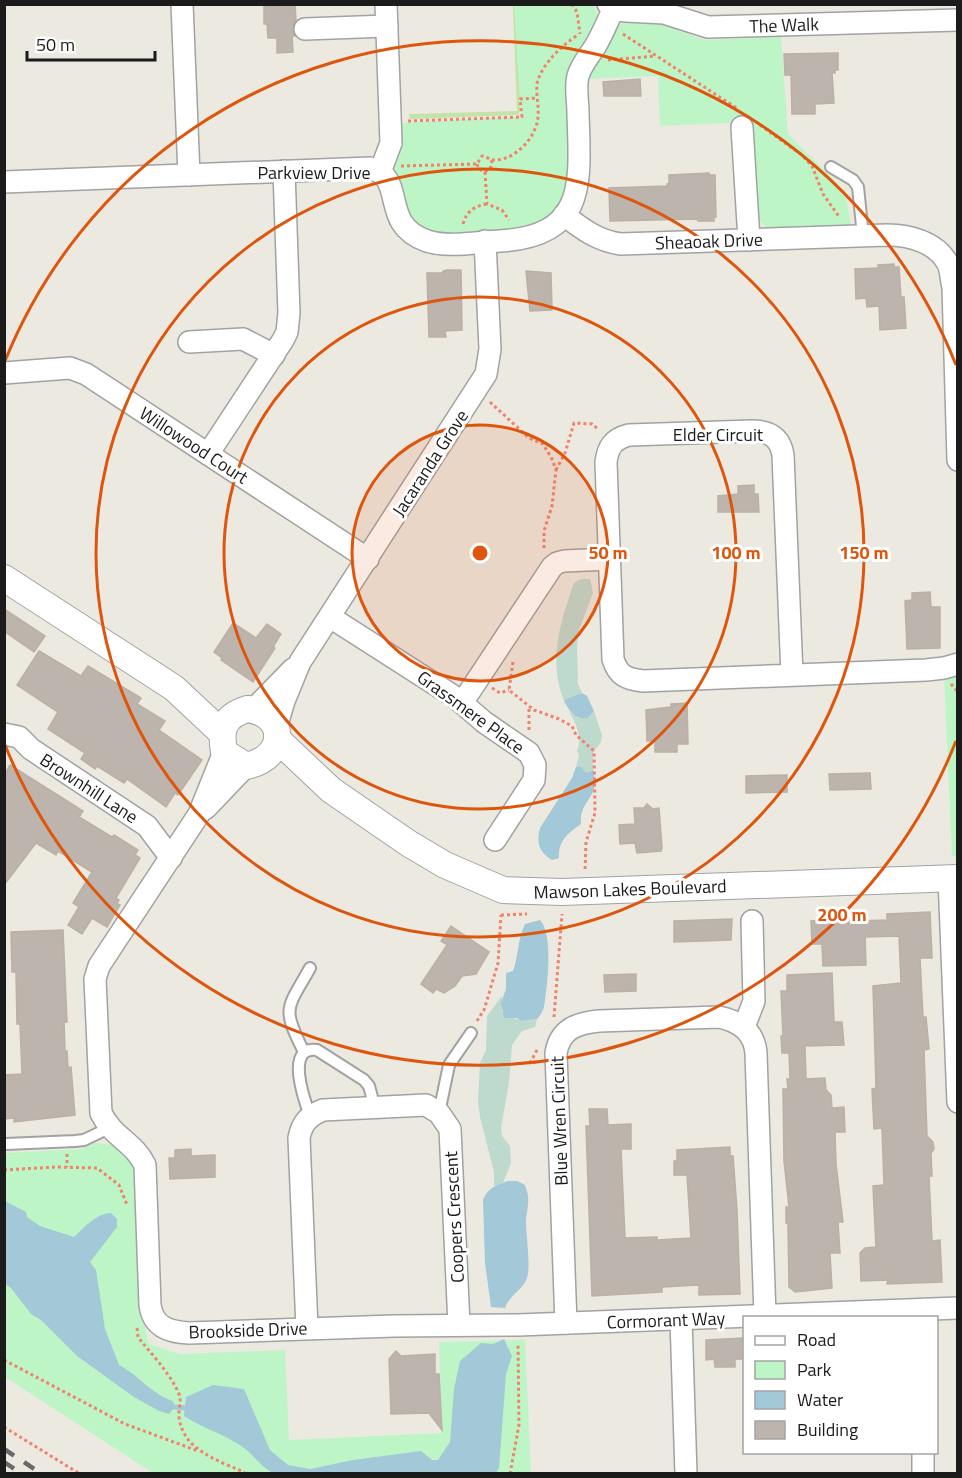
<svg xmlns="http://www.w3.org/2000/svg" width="962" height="1478" font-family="'Titillium Web',sans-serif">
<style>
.grass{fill:#c2e4a8}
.wetland{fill:#bed9ce}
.park{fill:#bef5c6}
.water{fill:#a3c8d7}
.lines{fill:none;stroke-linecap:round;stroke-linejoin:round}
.stream{stroke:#a3c8d7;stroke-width:5}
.building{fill:#bcb4ad;stroke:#bcb0a4;stroke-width:1.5}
.service-casing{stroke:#a2a2a2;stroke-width:14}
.minor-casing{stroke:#a2a2a2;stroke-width:24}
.tertiary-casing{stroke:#a2a2a2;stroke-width:28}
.path{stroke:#f1826c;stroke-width:3;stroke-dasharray:3 3;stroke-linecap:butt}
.service{stroke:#fff;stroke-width:10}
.minor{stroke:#fff;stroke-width:21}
.tertiary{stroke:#fff;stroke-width:26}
.rail{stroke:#696969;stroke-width:4.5;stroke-dasharray:12 12;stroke-linecap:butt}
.ring{fill:none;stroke:#de560d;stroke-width:3}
.labels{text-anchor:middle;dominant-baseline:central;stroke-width:6;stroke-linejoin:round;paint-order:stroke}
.street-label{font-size:18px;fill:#1b1b1b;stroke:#fff}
.centre{fill:#de560d;stroke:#fff;stroke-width:3}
.ring-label{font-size:18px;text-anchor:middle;font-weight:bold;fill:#de560d;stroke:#fff;stroke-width:6;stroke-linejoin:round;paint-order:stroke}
</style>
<rect width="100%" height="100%" fill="#ece9e0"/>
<polygon class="grass" points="513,5 519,5 525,97 519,97 520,111 518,115 410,119 409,114 517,111"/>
<g class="wetland">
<path d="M581 579H590L593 593 579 630 577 646 578 684 582 693 568 698 564 701C548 659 560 623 574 583Z"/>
<path d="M569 711 578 718H588L594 711 602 735 601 742 593 753V770L586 773 581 767H576L579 755 577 751C583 737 576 724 569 711Z"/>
<path d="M502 996V1012C512 1020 525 1022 537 1019L535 1027 522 1031 512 1045 509 1082 501 1128 502 1136 510 1146 511 1163 503 1183 494 1186V1172L480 1117 478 1102 480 1063 486 1050 487 1016Z"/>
</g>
<g class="park">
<polygon points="514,5 594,5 598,17 568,192 558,209 548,219 520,230 434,233 419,227 409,216 403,203 401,181 391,164 400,123 521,117"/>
<polygon points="633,22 665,25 704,40 781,37 788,134 845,191 851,225 767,228 753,215 748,122 660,126 658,76 585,79 618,24"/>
<polygon points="957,676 957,856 952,856 944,677"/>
<path d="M95 1143C121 1144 128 1150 136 1174L141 1310 149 1344 180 1354 285 1350 289 1440 442 1433 439 1342 525 1340 531 1473H153L5 1377V1153L82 1149Z"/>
</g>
<g class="water">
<path d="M582 693 587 696 594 711 588 718C575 720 570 712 564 701L568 698Z"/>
<path d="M576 767H581L586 773 593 770C601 799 579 799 581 824 568 833 558 841 559 858L552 860C539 852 536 843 540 828L572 778Z"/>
<path d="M540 920C554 935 547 987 544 1007 543 1011 540 1016 537 1019L521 1021 517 1018H504L501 1003 506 989V973L513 971C519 955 517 941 525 924Z"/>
<path d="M508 1181H517L525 1185C527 1191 529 1197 528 1203 528 1209 526 1215 526 1222 526 1237 531 1265 527 1278 522 1291 509 1295 505 1308L491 1307 485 1263 483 1200C487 1188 497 1185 508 1181Z"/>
<path d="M5 1201 26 1212 27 1217 40 1226 74 1237C85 1227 95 1214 111 1213L117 1219V1227L90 1262 96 1270 105 1329 119 1365C139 1375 151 1394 173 1401L175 1407 169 1414 159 1411 134 1397 77 1356 41 1320 31 1314 11 1288 5 1284Z"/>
<path d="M504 1339 512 1356 506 1374 499 1468 496 1473H273C260 1466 255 1456 244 1448 229 1436 202 1428 184 1416L186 1397 213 1385 244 1389 270 1450 288 1465 310 1469 353 1460 421 1451 432 1460H438L450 1442 454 1389 460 1361 481 1343 493 1344Z"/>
</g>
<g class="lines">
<polyline class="stream" points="175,1407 185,1408"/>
</g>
<g class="building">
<polygon points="295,5 296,20 292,29 295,36 292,36 293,52 277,53 277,38 268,38 267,24 264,24 264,6"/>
<polygon points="838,53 838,70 835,70 835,73 832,73 834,103 815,104 815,114 792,114 791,75 785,75 784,54"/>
<polygon points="640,79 641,96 604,96 603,82"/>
<polygon points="709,173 709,175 715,175 716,217 714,217 714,221 698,221 697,219 610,221 609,188 667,186 667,184 669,184 669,175"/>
<polygon points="894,264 894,267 899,267 901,297 904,297 906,328 880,330 879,306 867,307 866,298 856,299 855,269 878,268 878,265"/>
<polygon points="447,270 461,270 462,330 445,331 446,337 429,337 427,273 443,273 443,271"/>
<polygon points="526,271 551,273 552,310 530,311"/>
<polygon points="754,485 754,494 758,494 759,512 718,512 718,496 738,494 738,486"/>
<polygon points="930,592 931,607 940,607 940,648 907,649 905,601 912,600 912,593"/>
<polygon points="4,609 45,636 34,652 4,631"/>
<polygon points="233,623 256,638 267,624 281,634 273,647 275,648 253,682 221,660 222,658 214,652"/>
<polygon points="39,651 81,676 88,666 141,698 137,704 165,721 159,730 202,760 178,795 175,793 166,807 127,779 124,783 97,766 95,769 81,759 85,753 48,729 58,712 17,685"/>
<polygon points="687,703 688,744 677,744 677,752 655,752 655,741 647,741 646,710 671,707 671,704"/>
<polygon points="10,765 83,811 79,817 112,837 114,835 138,850 135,855 140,858 116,898 119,900 117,904 120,905 107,927 92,918 82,934 68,925 79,907 73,903 92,872 58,851 56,855 36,843 4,885 4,775"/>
<polygon points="870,773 871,789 830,790 829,774"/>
<polygon points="787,775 787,792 746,793 746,776"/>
<polygon points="647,804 653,809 659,808 662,848 661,851 637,853 635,843 620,844 619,825 635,824 634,808 644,808"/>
<polygon points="930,912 932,958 920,958 923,1017 926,1017 929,1049 924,1050 927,1136 933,1142 934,1149 931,1153 932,1176 929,1176 932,1241 940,1240 942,1282 887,1284 888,1280 861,1281 860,1253 865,1248 876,1247 873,1186 884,1185 882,1128 874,1129 872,1089 876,1088 873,986 901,983 899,936 865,937 866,965 823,966 822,944 812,944 811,921 854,917 854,921 887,920 887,914"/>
<polygon points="732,919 731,940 674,942 674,921"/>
<polygon points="451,926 489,952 476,974 462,976 455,986 444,993 436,989 433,993 421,984 447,945 441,941"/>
<polygon points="63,930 67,1022 64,1022 65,1052 67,1051 68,1068 71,1067 75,1115 14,1122 14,1118 4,1119 4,1075 22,1074 20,1024 17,1024 16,972 12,972 11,932"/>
<polygon points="832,973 834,1022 842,1022 844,1045 805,1046 806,1079 825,1078 826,1090 831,1095 832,1108 844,1107 845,1132 835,1132 836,1164 843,1222 838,1222 840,1253 830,1253 832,1288 795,1292 789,1287 788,1223 786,1223 786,1207 789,1207 784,1161 783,1089 788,1089 787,1079 790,1079 789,1053 782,1053 781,1036 783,1036 781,991 787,991 787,975"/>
<polygon points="636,974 636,991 605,992 604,975"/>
<polygon points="589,1109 607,1109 608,1125 631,1124 631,1149 621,1149 625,1238 657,1237 657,1240 691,1238 687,1175 674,1175 674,1161 677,1161 677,1150 730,1147 730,1156 733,1156 737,1210 740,1294 699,1295 699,1285 662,1287 662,1292 592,1296 586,1126 590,1126"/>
<polygon points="191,1149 191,1156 215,1155 215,1177 170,1179 169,1158 175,1158 175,1150"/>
<polygon points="742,1338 744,1359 735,1359 735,1367 715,1367 714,1359 706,1360 706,1340"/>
<polygon points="396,1351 401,1356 435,1354 435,1374 439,1374 442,1430 429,1413 391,1414 389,1359"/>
</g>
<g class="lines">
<defs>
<g id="service">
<polyline points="831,167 853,180 858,187 863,236"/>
<path d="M304 1052C281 1007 287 1009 310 968"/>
<polyline points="439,1113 449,1065 471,1033"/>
<path d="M310 1116C305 1102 284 1045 317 1050L364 1080 369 1086 375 1108"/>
<polyline points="6,1144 75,1141 84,1140 109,1128"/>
</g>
<g id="minor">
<polyline points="182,4 189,175"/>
<polyline points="608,4 618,10 626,11 664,13 708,27 958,20"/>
<polyline points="305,29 387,26"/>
<polyline points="742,127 749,240"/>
<polyline points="380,172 391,143 386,4"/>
<path d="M4 182 370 168C408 178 378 224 427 241 449 248 477 242 500 241 588 236 580 181 578 113 578 101 575 87 578 76 581 65 590 55 596 45 603 33 608 20 614 8"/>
<path d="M564 215C582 229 598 241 621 244L887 235C909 235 937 242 948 264 951 270 951 280 953 287L958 460"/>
<polyline points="189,342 243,339 274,355"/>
<polyline points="4,373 70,368 86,374 368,559"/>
<polyline points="208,454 283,340 287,332 289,313 284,171"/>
<polyline points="330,617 455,697 484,722 529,753 535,765 534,780 495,840"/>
<path d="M792 675 783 455C780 437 769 431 752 431L629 435C613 439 608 447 606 462L613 659C618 676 627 679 643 681L926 670 944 668 958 664"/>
<polyline points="462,703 552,567 557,563 564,561 610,559"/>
<polyline points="253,710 293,669"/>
<polyline points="276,728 284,701 300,662 486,374 490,349 485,241"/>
<polyline points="4,734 19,737 31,749 147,826 171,858"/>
<path d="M224 752 199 814 99 966 95 979 101 1113C113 1138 133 1141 145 1165L150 1305C153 1327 169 1332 189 1333L394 1326 518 1325 958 1308"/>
<polyline points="206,808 246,766"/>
<polyline points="949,878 958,1102"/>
<polyline points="744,1027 754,1001 752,921"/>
<polyline points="681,1319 686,1474"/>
<path d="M566 1323 556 1053C560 1029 577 1023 599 1021L719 1017C739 1021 755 1032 756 1054L765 1316"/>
<path d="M307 1328 299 1138C302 1123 308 1116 323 1110L426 1105 439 1113 450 1129 459 1325"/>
<polyline points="923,1455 923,1474"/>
</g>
<g id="tertiary">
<polyline points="4,578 174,688 222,733"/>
<path d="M247 709C288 714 287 758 246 766L224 752C220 729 223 717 247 709Z"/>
<polyline points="277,739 331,790 408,843 445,865 503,890 562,892 958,878"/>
</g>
</defs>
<use href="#service" class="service-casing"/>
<use href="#minor" class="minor-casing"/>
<use href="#tertiary" class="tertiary-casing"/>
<g class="path">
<polyline points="572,4 577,12 580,34"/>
<polyline points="623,34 738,109"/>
<polyline points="608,60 655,56"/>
<polyline points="408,121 522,117 520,99 537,98"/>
<polyline points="760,125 802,155 812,166 823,194 840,218"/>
<polyline points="477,164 479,169 485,172 491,167 492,160"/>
<path d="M401 166 477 164 482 156C487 157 490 160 495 160 516 160 537 136 538 117 539 106 536 95 537 84 540 66 563 44 578 35"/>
<polyline points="485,172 487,204 502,210 509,220"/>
<path d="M463 224C466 212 474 206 487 204"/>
<polyline points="490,402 529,438 543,444 552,459 556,470 552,506 544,531 544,550"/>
<polyline points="556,470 565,453 574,423 592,424 599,430"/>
<polyline points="513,662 509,690 534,710 559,719 572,726 576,735 594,751 595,813 586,842 585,872"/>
<polyline points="951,684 958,692"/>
<polyline points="492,688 500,693 509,690"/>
<polyline points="529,730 529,707"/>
<polyline points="501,915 527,914"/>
<polyline points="554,1017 562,914"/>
<polyline points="477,1021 484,1010 498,963 501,915"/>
<polyline points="537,1050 530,1063 539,1062"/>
<polyline points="67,1154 67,1167"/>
<polyline points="4,1170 56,1167 97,1168 119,1185 127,1205"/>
<path d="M137 1328 138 1337C152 1355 170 1373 179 1394 182 1401 178 1409 179 1417 183 1452 220 1460 247 1474"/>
<polyline points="4,1360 125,1424 198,1451"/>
<polyline points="4,1427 80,1474"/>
<polyline points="510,1474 519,1425 518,1344"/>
</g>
<use href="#service" class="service"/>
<use href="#minor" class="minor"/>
<use href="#tertiary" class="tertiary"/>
<g class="rail">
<polyline points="4,1449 42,1474"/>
<polyline points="4,1462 22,1474"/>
</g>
</g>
<circle cx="480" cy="553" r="128" fill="#de560d" fill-opacity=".12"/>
<g class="ring">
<circle cx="480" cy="553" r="128"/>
<circle cx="480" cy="553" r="256"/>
<circle cx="480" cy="553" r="384"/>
<path d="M956 741A512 512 0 0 1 5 745M5 361A512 512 0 0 1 956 365"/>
</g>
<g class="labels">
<g class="street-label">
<text transform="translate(784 25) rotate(-2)">The Walk</text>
<text x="314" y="172">Parkview Drive</text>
<text transform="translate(709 241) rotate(-2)">Sheaoak Drive</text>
<text x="718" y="434">Elder Circuit</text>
<text transform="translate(194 445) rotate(33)">Willowood Court</text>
<text transform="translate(430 463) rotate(-57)">Jacaranda Grove</text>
<text transform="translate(471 712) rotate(36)">Grassmere Place</text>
<text transform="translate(89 788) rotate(33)">Brownhill Lane</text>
<text transform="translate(630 889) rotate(-2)">Mawson Lakes Boulevard</text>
<text transform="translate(559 1121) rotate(-92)">Blue Wren Circuit</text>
<text transform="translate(454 1217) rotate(-93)">Coopers Crescent</text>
<text transform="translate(666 1320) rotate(-2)">Cormorant Way</text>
<text transform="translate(248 1330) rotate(-2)">Brookside Drive</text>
</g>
</g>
<circle cx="480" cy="553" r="9" class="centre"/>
<g class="ring-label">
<text x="608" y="559">50 m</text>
<text x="736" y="559">100 m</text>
<text x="864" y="559">150 m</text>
<text x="842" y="921">200 m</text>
</g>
<rect width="962" height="1478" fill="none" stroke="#1b1b1b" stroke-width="12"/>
<rect x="743" y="1316" width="195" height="138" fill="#ffffff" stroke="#a4a4a4" stroke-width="1.5"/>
<rect x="755" y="1336" width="30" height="9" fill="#ffffff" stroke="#a4a4a4" stroke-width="1.5"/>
<text x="797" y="1346" font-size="18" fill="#1b1b1b">Road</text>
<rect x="755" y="1361" width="30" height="18" fill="#bef5c6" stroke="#a4a4a4" stroke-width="1.5"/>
<text x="797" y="1376" font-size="18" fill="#1b1b1b">Park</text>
<rect x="755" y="1391" width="30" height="18" fill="#a3c8d7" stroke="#a4a4a4" stroke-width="1.5"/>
<text x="797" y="1406" font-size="18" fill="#1b1b1b">Water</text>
<rect x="755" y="1421" width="30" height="18" fill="#bcb4ad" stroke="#a4a4a4" stroke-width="1.5"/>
<text x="797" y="1436" font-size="18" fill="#1b1b1b">Building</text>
<path d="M27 51v9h128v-9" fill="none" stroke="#1b1b1b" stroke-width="3"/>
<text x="36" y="51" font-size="18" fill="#1b1b1b" stroke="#ffffff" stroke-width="4.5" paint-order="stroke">50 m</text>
</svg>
